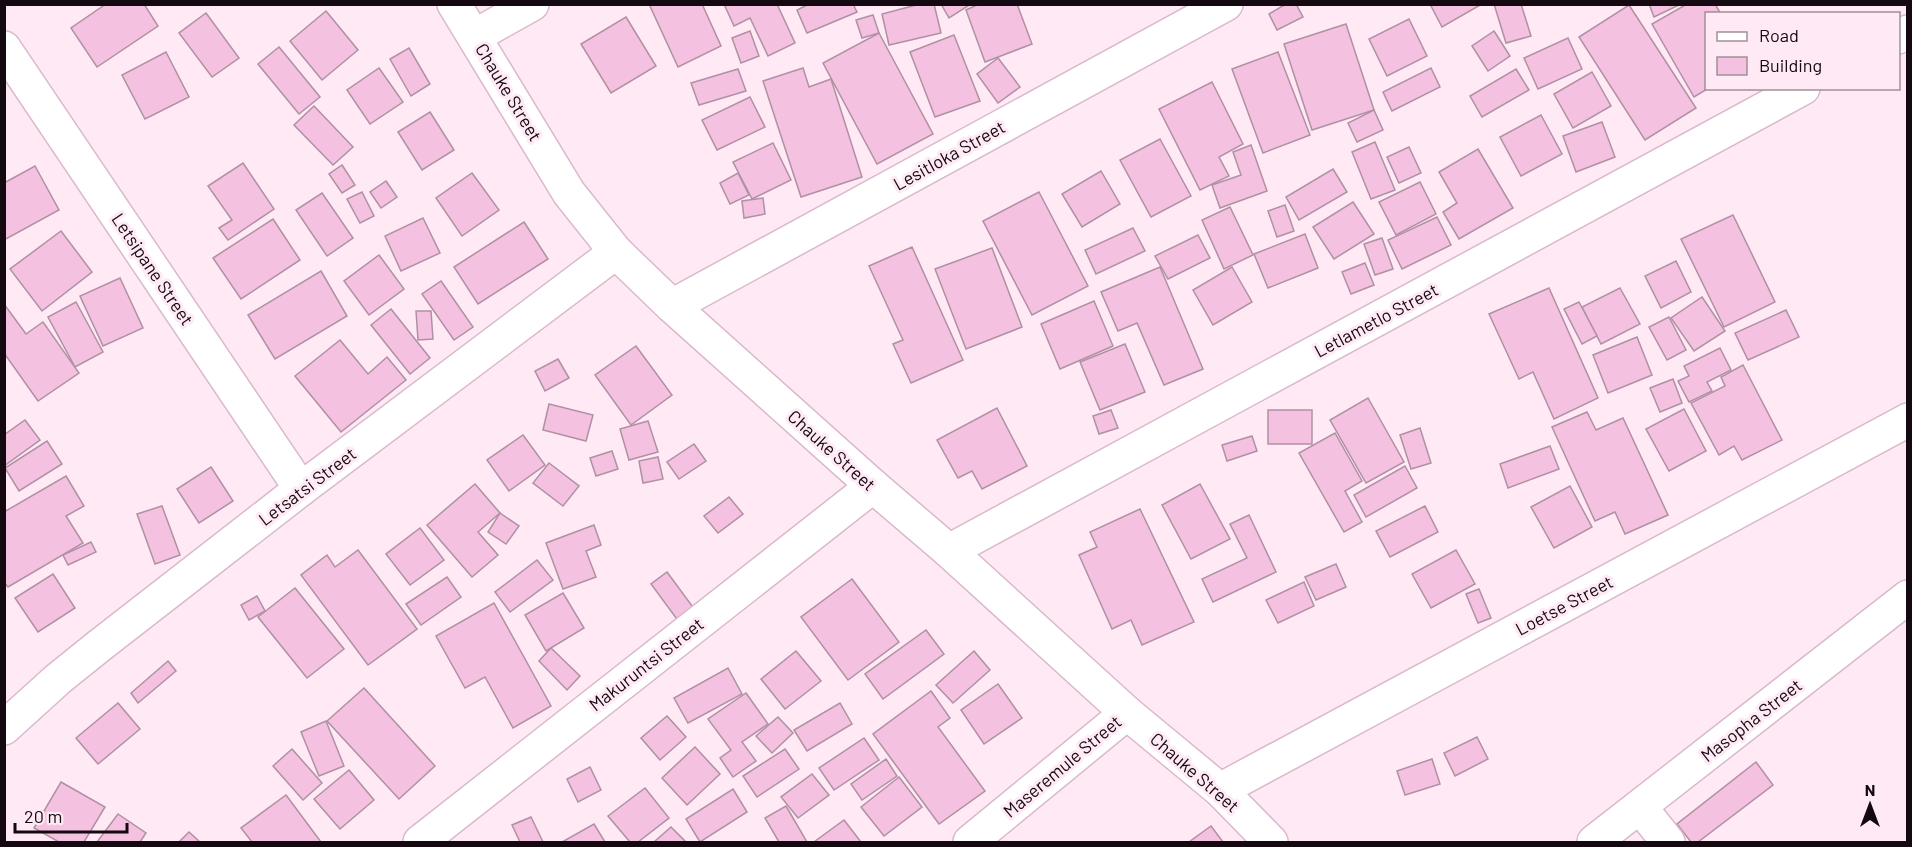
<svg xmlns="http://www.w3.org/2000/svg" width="1912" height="847" font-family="Barlow,sans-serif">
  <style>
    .building { fill: #f5c1e0; stroke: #b090a3; stroke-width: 1.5 }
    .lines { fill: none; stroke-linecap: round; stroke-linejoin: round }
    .street-casing { stroke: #dab9cc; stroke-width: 36 }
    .secondary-casing { stroke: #dab9cc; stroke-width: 36 }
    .street { stroke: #fff; stroke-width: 33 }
    .secondary { stroke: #fff; stroke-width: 33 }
    .labels { text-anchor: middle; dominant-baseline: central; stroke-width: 6; stroke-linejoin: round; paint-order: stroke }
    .street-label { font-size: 18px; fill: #140910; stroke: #fee9f5 }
  </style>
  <rect width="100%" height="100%" fill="#fee9f5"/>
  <g class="building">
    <path d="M106,4H144L158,26L97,67L71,28Z"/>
    <path d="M649,4H702L721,46L678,67Z"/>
    <path d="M724,4H777L795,43L768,56L750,18L734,26Z"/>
    <path d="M809,4H853L857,12L807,33L797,10Z"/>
    <path d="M920,4H934L941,33L889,45L882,14Z"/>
    <path d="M941,4H971L949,18Z"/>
    <path d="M979,4H1017L1032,44L985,62L966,10Z"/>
    <path d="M1286,4H1296L1303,17L1277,30L1269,14Z"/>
    <path d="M1430,4H1482L1442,27Z"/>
    <path d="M1494,4H1521L1531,36L1506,43Z"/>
    <path d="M1649,4H1681L1654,17Z"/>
    <path d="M1687,4H1715L1721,14H1706V88H1709L1694,97L1652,24Z"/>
    <path d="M1629,5L1696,108L1645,140L1579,37Z"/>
    <path d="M326,11L358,50L322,80L290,41Z"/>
    <path d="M206,13L239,58L212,77L179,33Z"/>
    <path d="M873,15L879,33L862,38L856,20Z"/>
    <path d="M626,17L656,66L611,93L581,44Z"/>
    <path d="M1409,19L1427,56L1387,76L1369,39Z"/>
    <path d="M1346,24L1374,110L1312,130L1284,44Z"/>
    <path d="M750,31L759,56L741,63L732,38Z"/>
    <path d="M1494,31L1510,56L1488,71L1472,46Z"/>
    <path d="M879,33L933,134L877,164L823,63Z"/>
    <path d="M954,35L980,101L935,117L910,52Z"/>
    <path d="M1568,38L1582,69L1538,89L1524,58Z"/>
    <path d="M279,47L320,97L299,114L258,64Z"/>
    <path d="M409,48L430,84L411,96L390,59Z"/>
    <path d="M166,52L189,97L145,119L122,75Z"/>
    <path d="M1278,52L1310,135L1263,153L1232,69Z"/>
    <path d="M998,58L1020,87L998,103L977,74Z"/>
    <path d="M379,68L403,102L370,124L347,90Z"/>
    <path d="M803,68L809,87L831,79L862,177L801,197L763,81Z"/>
    <path d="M1431,68L1440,87L1392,111L1383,92Z"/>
    <path d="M738,69L746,91L699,105L691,83Z"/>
    <path d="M1516,69L1529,90L1482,117L1470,96Z"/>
    <path d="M1592,72L1611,106L1573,128L1554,94Z"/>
    <path d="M1212,82L1243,144L1219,157L1229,176L1200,190L1159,109Z"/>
    <path d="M750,97L765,127L717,150L702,120Z"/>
    <path d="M314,106L353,147L333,165L294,125Z"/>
    <path d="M1374,110L1383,130L1357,142L1348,123Z"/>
    <path d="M430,112L454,150L422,170L398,132Z"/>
    <path d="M1541,115L1562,154L1521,176L1500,137Z"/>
    <path d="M1602,122L1615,157L1576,172L1563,136Z"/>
    <path d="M1160,139L1191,196L1151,217L1120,160Z"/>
    <path d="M1375,142L1395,190L1371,199L1352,152Z"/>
    <path d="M773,143L791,180L752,199L733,162Z"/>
    <path d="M1251,145L1267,191L1220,208L1212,185L1241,175L1233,152Z"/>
    <path d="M1409,147L1421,173L1399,183L1387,157Z"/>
    <path d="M1478,149L1513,208L1459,239L1443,212L1457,203L1439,172Z"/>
    <path d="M243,163L274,209L228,240L219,228L232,220L208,186Z"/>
    <path d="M342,165L355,185L342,193L329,174Z"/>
    <path d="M35,166L59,210L4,240V183Z"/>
    <path d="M1333,169L1347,192L1299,220L1286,197Z"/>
    <path d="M1101,171L1120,204L1082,227L1062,194Z"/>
    <path d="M472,173L499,210L462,236L436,198Z"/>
    <path d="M738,173L749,195L730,204L720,183Z"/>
    <path d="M386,181L397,197L381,208L370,192Z"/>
    <path d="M1420,182L1436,214L1396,235L1379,202Z"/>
    <path d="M362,192L374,216L360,223L347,199Z"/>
    <path d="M1039,192L1088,286L1032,315L983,221Z"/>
    <path d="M322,193L353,238L327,256L296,210Z"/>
    <path d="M763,198L765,214L744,218L742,201Z"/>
    <path d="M1353,202L1374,234L1334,259L1313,227Z"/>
    <path d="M1285,205L1294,231L1277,237L1268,211Z"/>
    <path d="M1230,207L1253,255L1224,269L1202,220Z"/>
    <path d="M1733,215L1775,302L1724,327L1681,239Z"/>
    <path d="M1437,217L1451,245L1402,269L1388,240Z"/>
    <path d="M423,218L440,253L401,271L385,236Z"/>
    <path d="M273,219L300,260L241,299L213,258Z"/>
    <path d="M524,222L548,259L478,304L454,267Z"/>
    <path d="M1133,228L1145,251L1096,274L1085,250Z"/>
    <path d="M61,231L92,272L42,311L10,269Z"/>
    <path d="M1305,234L1318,268L1268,288L1254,254Z"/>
    <path d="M1198,235L1210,258L1168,279L1155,256Z"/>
    <path d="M1382,238L1393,269L1375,275L1364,244Z"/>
    <path d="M912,247L963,360L911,383L893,344L903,340L869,266Z"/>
    <path d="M992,248L1022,327L966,349L935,269Z"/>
    <path d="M379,255L404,289L369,315L344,281Z"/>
    <path d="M1676,261L1691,292L1661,308L1645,276Z"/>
    <path d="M1365,263L1374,285L1351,294L1342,272Z"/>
    <path d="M1160,267L1203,369L1164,385L1137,323L1118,331L1101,292Z"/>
    <path d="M1232,267L1252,302L1213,325L1193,290Z"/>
    <path d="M321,271L347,316L275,359L248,315Z"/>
    <path d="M120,278L143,328L103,346L80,296Z"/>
    <path d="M441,281L473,327L454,340L422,294Z"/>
    <path d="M1549,288L1598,398L1554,419L1533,372L1519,379L1489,314Z"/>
    <path d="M1620,288L1640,324L1601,344L1582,307Z"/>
    <path d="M1702,297L1725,331L1694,351L1671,318Z"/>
    <path d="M1094,301L1113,346L1060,369L1041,324Z"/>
    <path d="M76,302L103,352L75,367L48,317Z"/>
    <path d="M1579,302L1597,336L1582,344L1564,309Z"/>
    <path d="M4,304L26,334L43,322L79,373L38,401L4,353Z"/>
    <path d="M391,309L430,358L410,374L371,325Z"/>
    <path d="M1786,310L1799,337L1748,360L1735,333Z"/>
    <path d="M416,311H431L433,339L418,340Z"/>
    <path d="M1669,317L1686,350L1667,360L1649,327Z"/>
    <path d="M1637,337L1652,375L1608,393L1593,355Z"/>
    <path d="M340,340L368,374L387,357L406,380L341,432L295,376Z"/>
    <path d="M1125,344L1145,392L1100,410L1080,362Z"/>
    <path d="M636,346L672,395L631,425L595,375Z"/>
    <path d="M1720,348L1731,370L1707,382L1712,391L1689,402L1678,381L1689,376L1684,366Z"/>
    <path d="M558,359L569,378L545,391L535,371Z"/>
    <path d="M1743,365L1782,440L1742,460L1734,446L1719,455L1691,403L1725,386L1721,377Z"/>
    <path d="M1673,379L1682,403L1660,412L1650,388Z"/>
    <path d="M1368,398L1404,462L1366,483L1330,420Z"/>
    <path d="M549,404L593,415L586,441L543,430Z"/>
    <path d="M997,408L1027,466L982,489L972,471L958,478L937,440Z"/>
    <path d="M1684,409L1706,451L1669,471L1646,429Z"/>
    <path d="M1111,410L1118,428L1099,434L1093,416Z"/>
    <rect x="1268" y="410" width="44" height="34"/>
    <path d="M1587,412L1596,430L1623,418L1668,515L1625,534L1615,512L1595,521L1552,427Z"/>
    <path d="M25,420L40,440L4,466V435Z"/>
    <path d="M648,421L658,452L629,460L620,429Z"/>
    <path d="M1420,428L1431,463L1411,469L1400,435Z"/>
    <path d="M1335,433L1362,481L1345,491L1362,522L1344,532L1299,453Z"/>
    <path d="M523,435L545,465L509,491L487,460Z"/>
    <path d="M1252,436L1257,451L1227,461L1222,445Z"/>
    <path d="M47,441L62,464L19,491L5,468Z"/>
    <path d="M694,444L706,461L679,479L667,462Z"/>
    <path d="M1550,446L1559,469L1508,488L1500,464Z"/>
    <path d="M612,451L618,469L596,476L590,458Z"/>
    <path d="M658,457L663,479L643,483L639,461Z"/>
    <path d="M549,463L579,486L563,506L533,483Z"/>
    <path d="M1405,466L1417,488L1366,517L1354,495Z"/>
    <path d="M211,467L233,501L199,523L177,489Z"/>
    <path d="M66,476L84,506L66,516L83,543L8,587L4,582V512Z"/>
    <path d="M475,484L500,513L478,532L498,555L472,577L427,525Z"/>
    <path d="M1200,484L1230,539L1191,559L1162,505Z"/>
    <path d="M1570,486L1592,527L1554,548L1531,507Z"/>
    <path d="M729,497L743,514L718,533L704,516Z"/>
    <path d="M162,506L180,555L155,564L137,514Z"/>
    <path d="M1425,506L1438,532L1390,557L1376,531Z"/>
    <path d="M1140,509L1194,622L1142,645L1131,620L1112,629L1079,555L1097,547L1090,532Z"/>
    <path d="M500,513L519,526L506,544L488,532Z"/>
    <path d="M1249,515L1276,572L1213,602L1202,579L1247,558L1230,524Z"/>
    <path d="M594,525L601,545L586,551L596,577L563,589L546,543Z"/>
    <path d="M420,528L444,560L410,585L386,554Z"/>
    <path d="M91,542L96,552L68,565L63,555Z"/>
    <path d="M358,550L417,629L368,665L301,575L327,555L335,567Z"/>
    <path d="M1456,550L1475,584L1431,608L1412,574Z"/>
    <path d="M537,560L553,580L510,612L495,592Z"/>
    <path d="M1336,564L1346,587L1316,600L1305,577Z"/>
    <path d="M667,572L698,614L682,626L651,584Z"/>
    <path d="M53,574L75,608L38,632L15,598Z"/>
    <path d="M447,577L461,597L421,625L406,604Z"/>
    <path d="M852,579L899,642L848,680L801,617Z"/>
    <path d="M1304,582L1314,606L1278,623L1266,600Z"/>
    <path d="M295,588L344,649L307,678L258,617Z"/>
    <path d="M1479,589L1491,618L1478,623L1466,594Z"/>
    <path d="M563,593L584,628L546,651L525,615Z"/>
    <path d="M257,596L265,611L249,620L241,605Z"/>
    <path d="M494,603L551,706L513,728L485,677L465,688L436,636Z"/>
    <path d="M926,630L944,654L883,699L865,674Z"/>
    <path d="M551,648L580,676L567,690L539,661Z"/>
    <path d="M796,651L821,681L785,709L761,679Z"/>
    <path d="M974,651L990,670L953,703L936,685Z"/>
    <path d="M168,661L176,671L138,703L131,693Z"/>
    <path d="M728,668L742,694L688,723L674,698Z"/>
    <path d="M998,684L1022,718L984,744L961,710Z"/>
    <path d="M364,688L435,766L399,799L327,721Z"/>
    <path d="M931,691L950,718L938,727L985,791L939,824L873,734Z"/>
    <path d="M746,693L768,724L742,742L756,761L733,777L720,758L731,750L708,719Z"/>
    <path d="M118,703L140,729L98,764L76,738Z"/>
    <path d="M840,703L852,724L807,751L794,730Z"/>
    <path d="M667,716L686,737L660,760L641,738Z"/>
    <path d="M778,717L793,733L772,753L756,736Z"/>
    <path d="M326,721L344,766L319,776L301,732Z"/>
    <path d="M1477,737L1488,759L1455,776L1444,753Z"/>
    <path d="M864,738L879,760L834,790L819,768Z"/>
    <path d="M695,747L720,774L687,805L662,778Z"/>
    <path d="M292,749L322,783L303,800L273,766Z"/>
    <path d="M785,749L799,769L757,797L743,776Z"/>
    <path d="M886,759L897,776L862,800L851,784Z"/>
    <path d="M1432,759L1440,784L1405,795L1397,771Z"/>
    <path d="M1756,762L1773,785L1698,842H1691L1677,824Z"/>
    <path d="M590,767L601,790L578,802L567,779Z"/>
    <path d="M349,770L374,800L340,829L314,799Z"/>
    <path d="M812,774L829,795L798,818L781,797Z"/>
    <path d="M899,777L922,807L884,836L861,807Z"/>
    <path d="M61,782L105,807L84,842H59L34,828Z"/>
    <path d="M645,788L669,818L638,842H630L608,816Z"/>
    <path d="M733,789L747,812L700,842L686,819Z"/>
    <path d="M286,795L321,842H252L241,828Z"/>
    <path d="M786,806L807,842H779L765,818Z"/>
    <path d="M118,814L146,833L140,842H97Z"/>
    <path d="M531,817L543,842H520L512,825Z"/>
    <path d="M844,820L861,842H814Z"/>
    <path d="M594,824L605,842H562Z"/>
    <path d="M1211,826L1223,842H1189Z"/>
    <path d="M671,827L686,842H654Z"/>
    <path d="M189,832L200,842H179Z"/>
  </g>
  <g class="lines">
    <g class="street-casing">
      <g id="street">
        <path d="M475,36L532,4"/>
        <path d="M1898,37L1908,32"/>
        <path d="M4,48L301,489"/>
        <path d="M672,306L1226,4"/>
        <path d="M949,551L1803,88"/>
        <path d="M4,728L58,679L99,646L301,489L616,252"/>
        <path d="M1220,790L1908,420"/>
        <path d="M1640,807L1668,842"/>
        <path d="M420,842L873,486"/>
        <path d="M970,842L1127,713"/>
      </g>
    </g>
    <g class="secondary-casing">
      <g id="secondary">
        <path d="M454,4L569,193L616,252L672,306L873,486L949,551L1127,713L1220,790L1271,842"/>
        <path d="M1594,842L1908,597"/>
      </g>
    </g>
    <use href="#street" class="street"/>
    <use href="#secondary" class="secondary"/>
  </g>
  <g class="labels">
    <g class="street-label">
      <text transform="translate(509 92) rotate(59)">Chauke Street</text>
      <text transform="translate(949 155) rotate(-29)">Lesitloka Street</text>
      <text transform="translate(153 269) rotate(56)">Letsipane Street</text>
      <text transform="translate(1376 320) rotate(-28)">Letlametlo Street</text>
      <text transform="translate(832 450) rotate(42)">Chauke Street</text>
      <text transform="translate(307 486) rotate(-37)">Letsatsi Street</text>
      <text transform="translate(1564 605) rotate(-28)">Loetse Street</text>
      <text transform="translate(646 664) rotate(-38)">Makuruntsi Street</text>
      <text transform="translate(1751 720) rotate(-38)">Masopha Street</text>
      <text transform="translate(1062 766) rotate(-40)">Maseremule Street</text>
      <text transform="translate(1195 772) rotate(41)">Chauke Street</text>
    </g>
  </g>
  <rect width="1912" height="847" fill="none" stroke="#140910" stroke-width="12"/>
  <rect x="1705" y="12" width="195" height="78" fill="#fee9f5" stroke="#a08f99" stroke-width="1.5"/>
  <rect x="1717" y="32" width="30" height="9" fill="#ffffff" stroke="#a08f99" stroke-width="1.5"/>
  <text x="1759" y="42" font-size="18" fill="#140910">Road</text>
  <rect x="1717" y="57" width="30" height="18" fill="#f5c1e0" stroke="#a08f99" stroke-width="1.5"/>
  <text x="1759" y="72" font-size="18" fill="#140910">Building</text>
  <g transform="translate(1870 805)" stroke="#fee9f5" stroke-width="4.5" paint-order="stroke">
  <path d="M0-4.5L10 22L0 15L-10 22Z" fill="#140910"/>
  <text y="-9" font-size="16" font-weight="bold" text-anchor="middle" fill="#140910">N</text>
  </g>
  <path d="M15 823v9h112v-9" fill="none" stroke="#140910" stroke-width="3"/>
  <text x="24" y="823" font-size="18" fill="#140910" stroke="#fee9f5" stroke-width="4.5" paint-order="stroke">20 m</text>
</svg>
